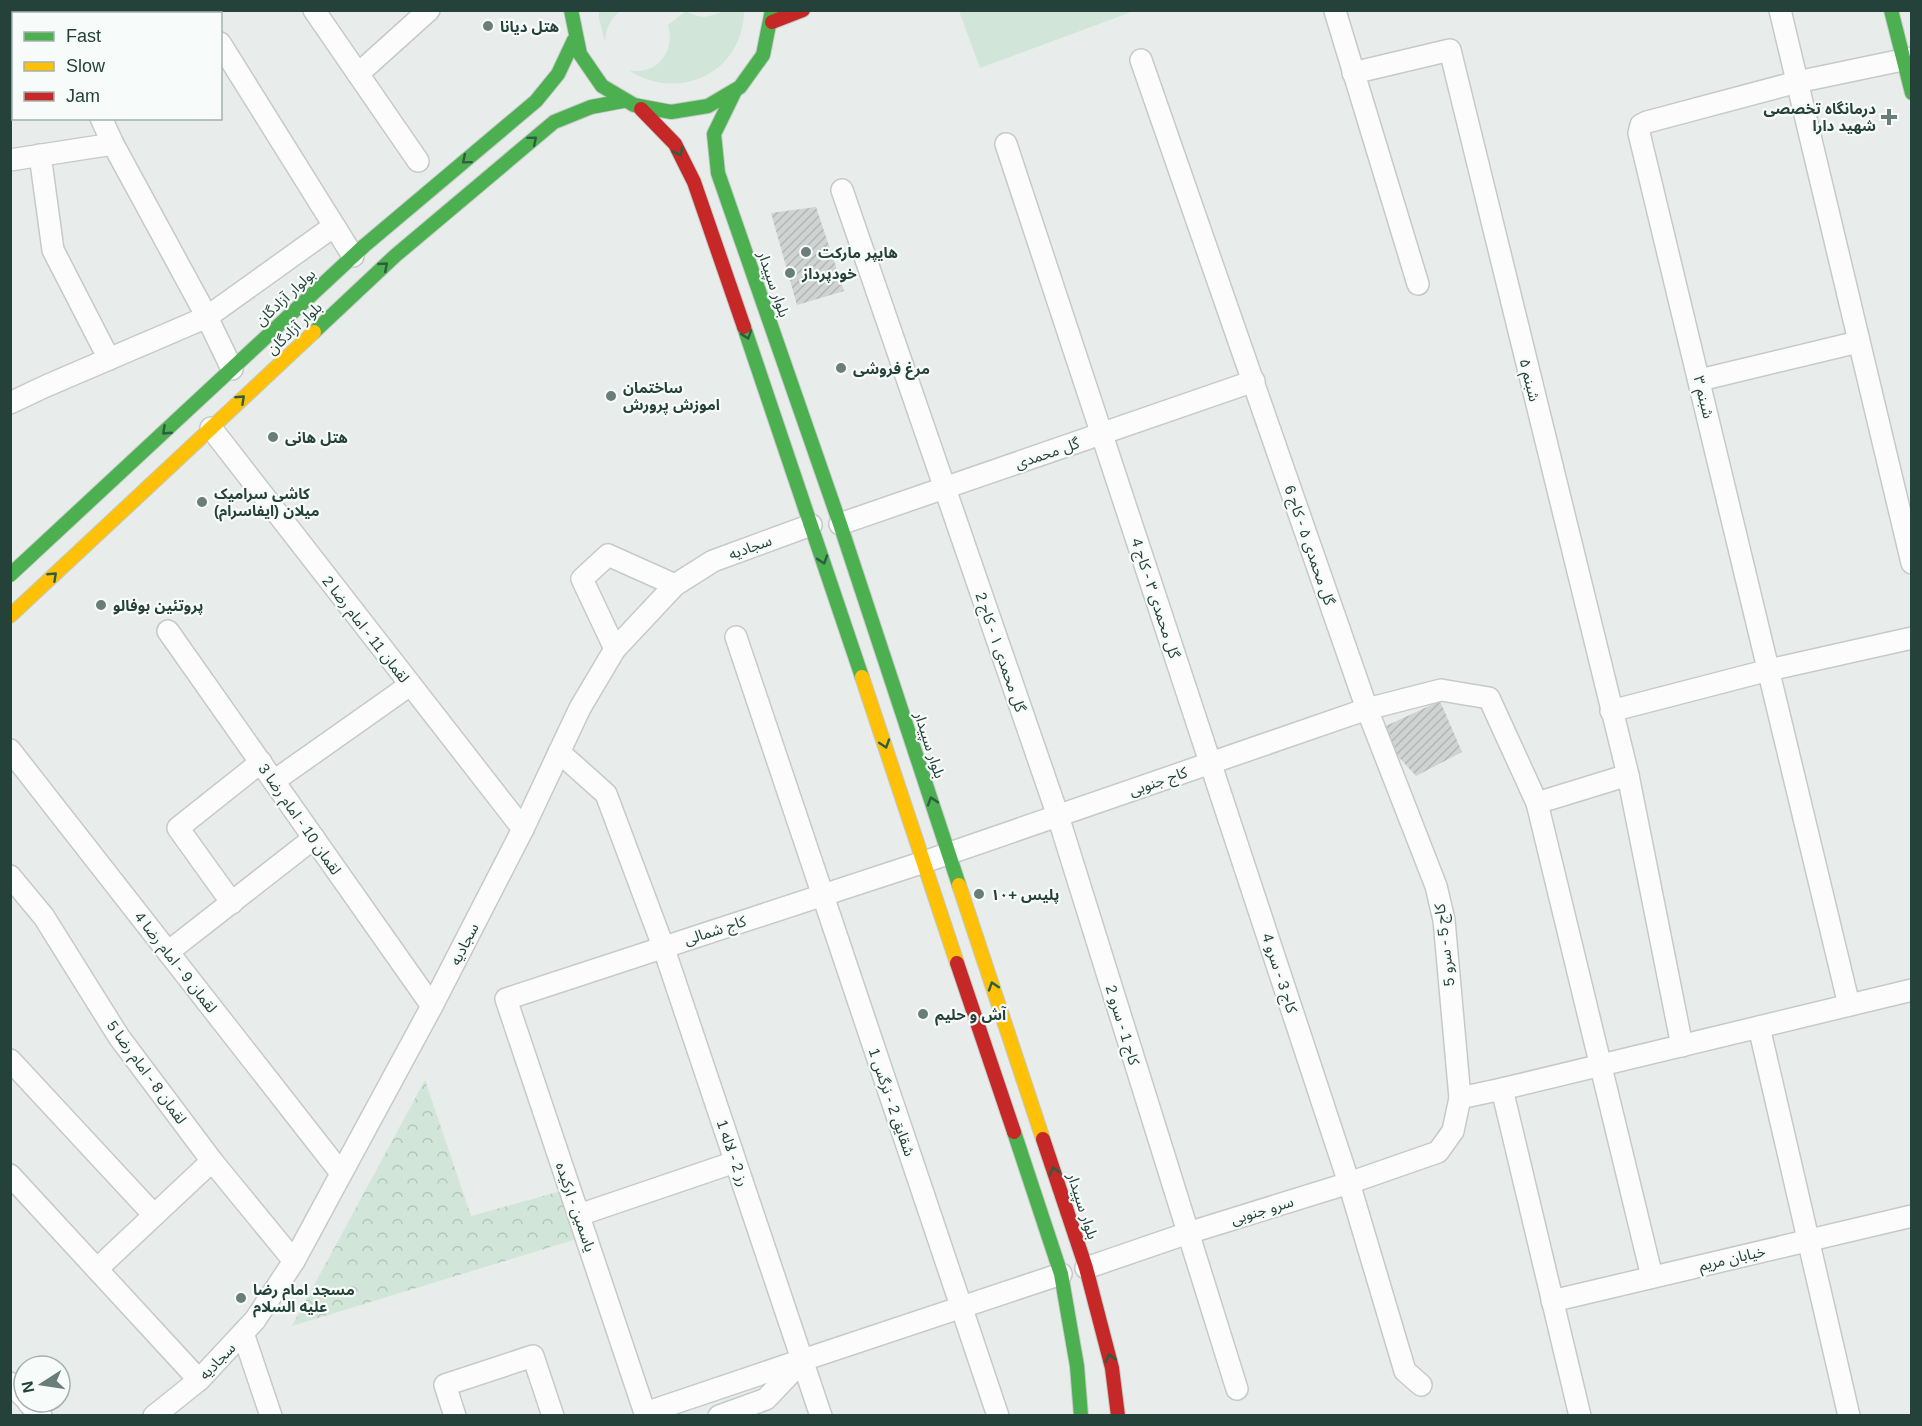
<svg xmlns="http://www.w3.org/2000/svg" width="1922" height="1426" font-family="Arial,'Noto Sans Arabic',sans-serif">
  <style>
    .green { fill: #d1e6d8 }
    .park { fill: url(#park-crowns) }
    .building { fill: url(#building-hatch) }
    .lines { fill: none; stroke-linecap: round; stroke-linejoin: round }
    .street-casing { stroke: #c5cac8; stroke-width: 24 }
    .fast-casing { stroke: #c3cbc8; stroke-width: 16 }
    .slow-casing { stroke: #c3cbc8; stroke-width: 16 }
    .jam-casing { stroke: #c3cbc8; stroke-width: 16 }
    .street { stroke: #fcfcfc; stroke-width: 21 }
    .fast { stroke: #4caf50; stroke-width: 14 }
    .slow { stroke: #ffc107; stroke-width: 14 }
    .jam { stroke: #c62828; stroke-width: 14 }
    .oneway { stroke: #2e5d40 }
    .poi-dot { fill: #697e78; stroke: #f7fbf9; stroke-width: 2 }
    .labels { text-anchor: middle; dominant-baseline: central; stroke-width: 4.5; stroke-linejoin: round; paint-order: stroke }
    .poi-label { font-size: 15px; font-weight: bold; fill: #24423a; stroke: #f7fbf9; text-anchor: start }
    .street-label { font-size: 15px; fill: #24423a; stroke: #f7fbf9 }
  </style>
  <defs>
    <pattern id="park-crowns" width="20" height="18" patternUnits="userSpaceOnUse" patternTransform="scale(1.5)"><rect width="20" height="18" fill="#d1e6d8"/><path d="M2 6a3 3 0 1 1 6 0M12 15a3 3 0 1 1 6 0" fill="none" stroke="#b3c6ba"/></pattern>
    <pattern id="building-hatch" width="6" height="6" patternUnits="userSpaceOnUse" patternTransform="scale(1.5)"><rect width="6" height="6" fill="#cfd4d2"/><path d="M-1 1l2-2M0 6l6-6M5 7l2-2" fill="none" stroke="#b2b7b5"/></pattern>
  </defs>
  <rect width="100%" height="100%" fill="#e8edeb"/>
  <g class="green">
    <path d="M599,11H621C610,18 606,28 605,42L599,18Z"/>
    <path d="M686,11C702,20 707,17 724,11C729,9 737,10 744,11C743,73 679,103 628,70C656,76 676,52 668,25Z"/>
    <path d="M959,11V10L1134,11L980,68Z"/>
  </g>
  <path class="park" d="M425,1080L471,1216L561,1191L577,1239L292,1326Z"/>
  <g class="building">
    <path d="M816,207L844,291L797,305L771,213Z"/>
    <path d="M1440,701L1462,752L1416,776L1375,731Z"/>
  </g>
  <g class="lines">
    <g class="street-casing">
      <g id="street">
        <path d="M63,10L64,14"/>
        <path d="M200,10L202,14"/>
        <path d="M314,10L418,161"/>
        <path d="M1780,10L1912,563"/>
        <path d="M1335,11L1418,284"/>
        <path d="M220,43L353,256"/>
        <path d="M1353,73L1450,50L1628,775L1682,1046"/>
        <path d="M358,74L429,10"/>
        <path d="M101,118L113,144L207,317L232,369"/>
        <path d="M1006,144L1349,1183L1405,1371L1421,1385"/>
        <path d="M40,155L53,250L109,359"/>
        <path d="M10,160L113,144"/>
        <path d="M842,190L1058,816L1237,1389"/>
        <path d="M1700,380L1858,342"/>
        <path d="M10,403L46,386L207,317L334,226"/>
        <path d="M211,428L523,829"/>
        <path d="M840,524L1254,381"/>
        <path d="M168,631L432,1006"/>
        <path d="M736,637L998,1416"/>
        <path d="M615,649L582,579L608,555L675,585"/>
        <path d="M1611,711L1769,670L1912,638"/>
        <path d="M10,750L341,1173"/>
        <path d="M559,752L606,794L663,946L821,1416"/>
        <path d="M274,781L410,685"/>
        <path d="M1537,803L1628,775"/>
        <path d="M10,876L44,917L119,1037L212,1161L294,1261"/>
        <path d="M232,903L178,828L261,762"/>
        <path d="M168,952L314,838"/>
        <path d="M1849,1005L1639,133L1641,125L1647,122L1797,82L1912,58"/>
        <path d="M1759,1027L1849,1416"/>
        <path d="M10,1060L154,1215"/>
        <path d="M1502,1089L1580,1416"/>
        <path d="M1460,1098L1502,1089L1912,990"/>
        <path d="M10,1175L199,1380"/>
        <path d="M579,1215L735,1162"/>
        <path d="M1086,1268L1188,1233L1349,1183L1438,1152L1453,1131L1460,1098L1444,920L1436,886L1367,709L1141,60"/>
        <path d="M97,1269L212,1161"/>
        <path d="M1552,1301L1912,1216"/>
        <path d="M243,1333L271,1416"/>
        <path d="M10,1383L24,1397"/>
        <path d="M28,1402L41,1416"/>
        <path d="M645,1413L799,1361"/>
        <path d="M154,1416L199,1380L255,1320L294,1261L432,1006L523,829L580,708L615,649L675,585L713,561L811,525"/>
        <path d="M455,1416L445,1385L533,1356L553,1416"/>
        <path d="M646,1416L506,999L924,862L1367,709L1441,690L1489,698L1537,803L1652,1277"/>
        <path d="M719,1416L766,1399L803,1360L1061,1274"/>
      </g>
    </g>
    <g class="fast-casing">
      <g id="fast">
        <path d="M571,10L580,54L602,86L634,105L671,112L708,106L740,87L763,55L772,10"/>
        <path d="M1891,10L1912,93"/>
        <path d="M735,91L714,134L718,173L840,524L959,885"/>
        <path d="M744,327L862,677"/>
        <path d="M314,332L396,255L554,122L591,107L623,101"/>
        <path d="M10,575L364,246L536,101L558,74L574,40"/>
        <path d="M1014,1132L1061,1274L1077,1366L1081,1416"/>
      </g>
    </g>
    <g class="slow-casing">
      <g id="slow">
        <path d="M10,616L314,332"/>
        <path d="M862,677L957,963"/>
        <path d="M959,885L1043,1139"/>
      </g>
    </g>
    <g class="jam-casing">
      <g id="jam">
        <path d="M772,22L803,10"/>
        <path d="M641,109L675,144L694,182L744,327"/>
        <path d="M957,963L1014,1132"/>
        <path d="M1043,1139L1086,1268L1112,1368L1118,1416"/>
      </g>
    </g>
    <use href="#street" class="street"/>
    <use href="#fast" class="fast"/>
    <use href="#slow" class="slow"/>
    <use href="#jam" class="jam"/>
  </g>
  <defs><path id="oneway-chevron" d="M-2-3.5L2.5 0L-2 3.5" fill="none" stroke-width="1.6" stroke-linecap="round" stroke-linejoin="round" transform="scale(1.5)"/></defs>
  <g class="oneway">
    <use href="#oneway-chevron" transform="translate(533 140) rotate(-40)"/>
    <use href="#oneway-chevron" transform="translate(679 152) rotate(63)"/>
    <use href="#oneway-chevron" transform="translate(466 160) rotate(140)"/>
    <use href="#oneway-chevron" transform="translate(384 266) rotate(-41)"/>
    <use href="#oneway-chevron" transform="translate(747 335) rotate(71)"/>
    <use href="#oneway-chevron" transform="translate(241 399) rotate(-43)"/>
    <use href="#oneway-chevron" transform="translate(166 431) rotate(137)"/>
    <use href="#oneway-chevron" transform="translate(823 560) rotate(72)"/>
    <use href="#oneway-chevron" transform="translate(53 576) rotate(-43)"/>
    <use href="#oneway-chevron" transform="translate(885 744) rotate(72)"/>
    <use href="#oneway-chevron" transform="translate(932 801) rotate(-108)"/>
    <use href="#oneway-chevron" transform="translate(993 986) rotate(-108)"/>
    <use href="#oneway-chevron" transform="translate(1054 1171) rotate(-108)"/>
    <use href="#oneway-chevron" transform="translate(1110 1358) rotate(-105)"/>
  </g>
  <g class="poi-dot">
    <circle cx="488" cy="26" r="6"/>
    <path d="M1886 108h6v6h6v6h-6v6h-6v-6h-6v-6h6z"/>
    <circle cx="806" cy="252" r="6"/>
    <circle cx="790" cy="273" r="6"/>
    <circle cx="841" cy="368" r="6"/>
    <circle cx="611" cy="396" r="6"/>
    <circle cx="273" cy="437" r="6"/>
    <circle cx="202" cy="502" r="6"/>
    <circle cx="101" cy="605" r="6"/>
    <circle cx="979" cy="894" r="6"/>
    <circle cx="923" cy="1014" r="6"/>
    <circle cx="241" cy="1298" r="6"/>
  </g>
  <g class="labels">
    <g class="poi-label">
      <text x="500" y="26">هتل دیانا</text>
      <text x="1876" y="108" text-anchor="end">درمانگاه تخصصى<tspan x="1876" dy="17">شهید دارا</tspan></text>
      <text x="818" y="252">هایپر مارکت</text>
      <text x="802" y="273">خودپرداز</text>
      <text x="853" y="368">مرغ فروشی</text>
      <text x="623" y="387">ساختمان<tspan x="623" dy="17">اموزش پرورش</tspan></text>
      <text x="285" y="437">هتل هانی</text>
      <text x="214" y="493">کاشی سرامیک<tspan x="214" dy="17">میلان (ایفاسرام)</tspan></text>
      <text x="113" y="605">پروتئین بوفالو</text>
      <text x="991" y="894">پلیس +۱۰</text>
      <text x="935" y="1014">آش و حلیم</text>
      <text x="253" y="1289">مسجد امام رضا<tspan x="253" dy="17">علیه السلام</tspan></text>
    </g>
    <g class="street-label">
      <text transform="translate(774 284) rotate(71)">بلوار سپیدار</text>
      <text transform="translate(285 297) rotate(-43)">بولوار آزادگان</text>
      <text transform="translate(294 328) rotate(-43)">بلوار آزادگان</text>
      <text transform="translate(1530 380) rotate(76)">شبنم ۵</text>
      <text transform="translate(1704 397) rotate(76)">شبنم ۳</text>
      <text transform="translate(1047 453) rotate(-19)">گل محمدی</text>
      <text transform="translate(1310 545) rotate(71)">گل محمدی ۵ - کاج 6</text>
      <text transform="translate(750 547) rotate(-20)">سجادیه</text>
      <text transform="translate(1156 598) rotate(72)">گل محمدی ۳ - کاج 4</text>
      <text transform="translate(366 629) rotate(52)">لقمان 11 - امام رضا 2</text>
      <text transform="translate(1001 652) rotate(71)">گل محمدی ۱ - کاج 2</text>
      <text transform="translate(930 745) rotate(72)">بلوار سپیدار</text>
      <text transform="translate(1158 781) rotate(-19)">کاج جنوبی</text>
      <text transform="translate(300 819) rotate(55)">لقمان 10 - امام رضا 3</text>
      <text transform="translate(715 930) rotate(-18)">کاج شمالی</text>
      <text transform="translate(464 944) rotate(-63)">سجادیه</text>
      <text transform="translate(1444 945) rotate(-97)">کاج 5 - سرو 5</text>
      <text transform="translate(176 962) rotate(52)">لقمان 9 - امام رضا 4</text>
      <text transform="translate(1280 973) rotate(72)">کاج 3 - سرو 4</text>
      <text transform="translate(1123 1025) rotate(73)">کاج 1 - سرو 2</text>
      <text transform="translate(147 1072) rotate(54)">لقمان 8 - امام رضا 5</text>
      <text transform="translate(892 1102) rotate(71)">شقایق 2 - نرگس 1</text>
      <text transform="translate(733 1153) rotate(71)">رز 2 - لاله 1</text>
      <text transform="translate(1083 1206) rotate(72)">بلوار سپیدار</text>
      <text transform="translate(576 1207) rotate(71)">یاسمین - ارکیده</text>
      <text transform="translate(1262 1210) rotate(-17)">سرو جنوبی</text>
      <text transform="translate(1732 1258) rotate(-13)">خیابان مریم</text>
      <text transform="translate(217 1361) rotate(-46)">سجادیه</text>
    </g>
  </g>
  <rect width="1922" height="1426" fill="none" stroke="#24423a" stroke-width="24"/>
  <rect x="12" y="12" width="210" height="108" fill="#f7fbf9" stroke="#a3b1ad" stroke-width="1.5"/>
  <rect x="24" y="32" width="30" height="9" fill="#4caf50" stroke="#a3b1ad" stroke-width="1.5"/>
  <text x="66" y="42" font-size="18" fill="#24423a">Fast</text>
  <rect x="24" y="62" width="30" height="9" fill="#ffc107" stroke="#a3b1ad" stroke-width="1.5"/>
  <text x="66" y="72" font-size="18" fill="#24423a">Slow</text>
  <rect x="24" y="92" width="30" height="9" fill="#c62828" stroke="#a3b1ad" stroke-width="1.5"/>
  <text x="66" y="102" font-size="18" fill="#24423a">Jam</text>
  <g transform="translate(42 1384) rotate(258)"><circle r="28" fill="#f7fbf9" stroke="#a3b1ad" stroke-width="1.5"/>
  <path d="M0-4.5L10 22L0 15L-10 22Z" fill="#697e78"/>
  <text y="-9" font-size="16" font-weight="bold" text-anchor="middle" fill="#24423a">N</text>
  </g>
</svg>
